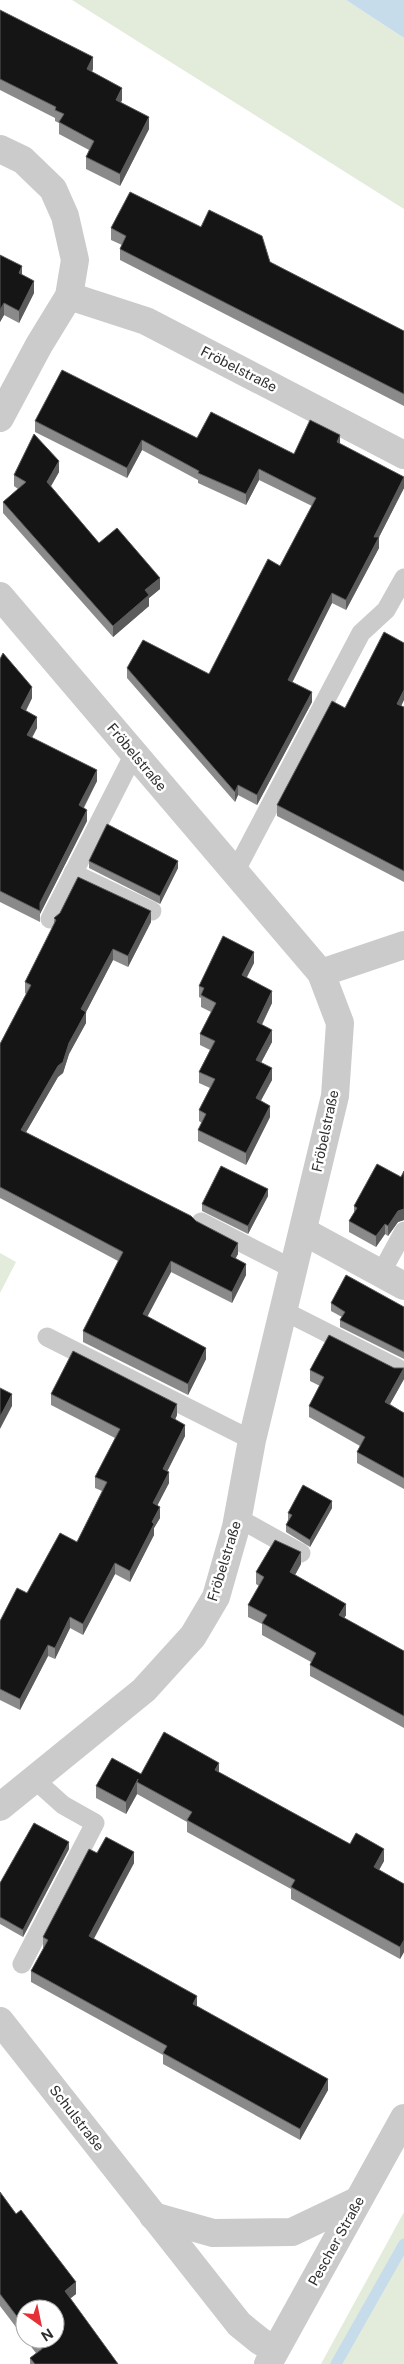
<svg xmlns="http://www.w3.org/2000/svg" width="404" height="2364" font-family="'Public Sans',sans-serif">
  <style>
    .green { fill: #e3ebdb }
    .water { fill: #c7dceb }
    .lines { fill: none; stroke-linecap: round; stroke-linejoin: round }
    .stream { stroke: #c7dceb; stroke-width: 11 }
    .service { stroke: #cbcbcb; stroke-width: 19 }
    .minor { stroke: #cbcbcb; stroke-width: 28 }
    .tertiary { stroke: #cbcbcb; stroke-width: 28 }
    .wall { fill: #8a8a8a }
    .shaded-wall { fill: #5b5b5b }
    .building { fill: #151515; stroke: #5b5b5b }
    .labels { text-anchor: middle; dominant-baseline: central; stroke-width: 5; stroke-linejoin: round; paint-order: stroke }
    .street-label { font-size: 14px; fill: #2e2e2e; stroke: #fff }
  </style>
  <rect width="100%" height="100%" fill="#fff"/>
  <g class="green">
    <path d="M72,0H346L404,38V209Z"/>
    <path d="M0,1253L16,1262L0,1293Z"/>
    <path d="M404,2212V2364H321Z"/>
  </g>
  <path class="water" d="M346,0H404V38Z"/>
  <g class="lines">
    <path class="stream" d="M336,2364L404,2244"/>
    <g class="service">
      <path d="M235,872L361,633L386,610L404,578"/>
      <path d="M73,873L152,911"/>
      <path d="M50,919L134,754"/>
      <path d="M201,1222L293,1269"/>
      <path d="M381,1273L404,1231"/>
      <path d="M284,1311L399,1369"/>
      <path d="M47,1337L252,1440"/>
      <path d="M238,1518L301,1553"/>
      <path d="M22,1964L95,1823L63,1805L34,1779"/>
    </g>
    <g class="minor">
      <path d="M0,149L23,160L53,189L65,216L75,260L69,296L39,345L0,418"/>
      <path d="M69,296L146,321L404,455"/>
      <path d="M0,596L321,973L340,1023L335,1096L252,1440L236,1527L216,1597L193,1636L144,1690L0,1807"/>
      <path d="M321,973L404,945"/>
      <path d="M303,1231L404,1286"/>
      <path d="M0,2021L239,2324L260,2341L275,2350"/>
      <path d="M153,2216L213,2233L292,2232L357,2201"/>
    </g>
    <path class="tertiary" d="M268,2364L404,2118"/>
  </g>
  <g class="wall">
    <path d="M0,10L93,69L92,72L122,100L121,102L149,129L120,186L86,169V157L89,150L59,134V123L55,121V118L0,90Z"/>
    <path d="M111,228L270,262L404,331V406L120,260V249L122,245L111,240Z"/>
    <path d="M0,255L22,275L34,293L19,323L4,315L0,322Z"/>
    <path d="M35,421L197,438L294,454L340,444L404,477V488L379,537V548L346,610L332,603L292,682L312,702L257,805L238,795L235,802L127,678V668L209,674L280,566L312,506L259,480L246,505L198,483V480L142,450L127,478L35,432Z"/>
    <path d="M59,472L51,486L99,543L160,589L149,598V606L113,637L3,513V502L18,489L14,486V475Z"/>
    <path d="M0,659L32,698L26,711L37,728L32,738L97,781L84,808L87,821L40,914V922L0,902Z"/>
    <path d="M401,706L404,707V882L277,816V805L345,708Z"/>
    <path d="M89,861L178,868L160,904L89,868Z"/>
    <path d="M54,918L151,922L128,967L113,960L86,1012V1023L69,1054L63,1073L58,1077L26,1132L196,1221L238,1254L235,1258L246,1275L232,1303L171,1272L147,1316L206,1359L188,1395L83,1342V1331L118,1261L0,1198V1044L26,994L25,993V982L54,926Z"/>
    <path d="M254,963L246,978L272,1003L262,1025L272,1042L261,1063L272,1080L260,1101L270,1117L246,1165L198,1141V1130L202,1123L199,1121V1110L210,1088L199,1083V1072L210,1050L200,1045V1034L211,1012L201,1007V998L199,997V986Z"/>
    <path d="M404,1171V1220L398,1222L388,1236L385,1234L376,1247L349,1232V1221L354,1213V1206L401,1177Z"/>
    <path d="M268,1196L248,1234L202,1211V1204Z"/>
    <path d="M331,1303L404,1307V1359L340,1327V1320L342,1317L331,1311Z"/>
    <path d="M310,1370L404,1379L390,1404L404,1413V1489L357,1463V1452L360,1446L309,1417V1406L320,1386L310,1381Z"/>
    <path d="M51,1394L177,1415L175,1420L185,1436L167,1471L169,1483L157,1505L160,1518L154,1528V1535L130,1582L115,1574L83,1635L70,1628L55,1659L48,1656L20,1710L0,1700V1621L77,1542L102,1491L95,1488V1477L115,1438L51,1405Z"/>
    <path d="M332,1508L310,1547L286,1532V1525L288,1520V1513Z"/>
    <path d="M301,1564L295,1575L346,1615L344,1618L404,1651V1728L310,1676V1665L311,1662L262,1635V1624L248,1617V1605L259,1586L256,1584V1572Z"/>
    <path d="M219,1772L350,1844L384,1861L379,1870L404,1884V1952L400,1959L291,1899V1889L187,1832V1822L137,1794L126,1814L96,1798V1786L141,1774Z"/>
    <path d="M69,1849L23,1937L0,1924V1883Z"/>
    <path d="M97,1853L134,1863L93,1939L328,2090L300,2140L163,2064V2055L31,1982V1971L44,1949L43,1948V1937Z"/>
    <path d="M0,2192L76,2294L70,2298L118,2364H30V2358L36,2353L25,2339H55L25,2309V2339L0,2306Z"/>
  </g>
  <g class="shaded-wall">
    <path d="M93,57V69L87,81V69Z"/>
    <path d="M122,88V100L116,112V100Z"/>
    <path d="M149,117V129L120,186V174Z"/>
    <path d="M22,266V278L19,273Z"/>
    <path d="M34,281V293L19,323V311Z"/>
    <path d="M4,303V315L0,322V310Z"/>
    <path d="M340,435V445L337,442Z"/>
    <path d="M142,440V450L127,478V468Z"/>
    <path d="M59,461V472L47,493V482Z"/>
    <path d="M259,469V480L246,505V494Z"/>
    <path d="M404,477V488L374,547V537Z"/>
    <path d="M379,537V548L346,610V600Z"/>
    <path d="M160,578V589L149,598V606L113,637V626L145,590Z"/>
    <path d="M332,593V603L288,691V680Z"/>
    <path d="M32,687V698L21,720V708Z"/>
    <path d="M404,690V700L397,715V704Z"/>
    <path d="M312,692V702L257,805V795Z"/>
    <path d="M37,717V728L27,746V735Z"/>
    <path d="M97,770V781L79,816V805Z"/>
    <path d="M238,785V795L235,802V792Z"/>
    <path d="M87,810V821L40,914V922V903Z"/>
    <path d="M178,861V868L160,904V896Z"/>
    <path d="M151,911V922L128,967V956Z"/>
    <path d="M113,949V960L86,1012V1023L69,1054L63,1073L58,1077L21,1141V1130L81,1009Z"/>
    <path d="M254,952V963L242,987V975Z"/>
    <path d="M272,991V1003L257,1034V1022Z"/>
    <path d="M272,1030V1042L256,1072V1060Z"/>
    <path d="M272,1068V1080L256,1110V1098Z"/>
    <path d="M270,1106V1117L246,1165V1153Z"/>
    <path d="M268,1189V1196L248,1234V1226Z"/>
    <path d="M404,1209V1220L398,1222L388,1236V1226L398,1211Z"/>
    <path d="M385,1224V1234L376,1247V1236Z"/>
    <path d="M238,1243V1254L231,1267V1256Z"/>
    <path d="M171,1261V1272L143,1325V1314Z"/>
    <path d="M246,1264V1275L232,1303V1292Z"/>
    <path d="M206,1348V1359L188,1395V1384Z"/>
    <path d="M404,1368V1379L385,1413V1402Z"/>
    <path d="M12,1394V1406L0,1429V1417Z"/>
    <path d="M177,1404V1415L171,1428V1417Z"/>
    <path d="M185,1425V1436L163,1480V1469Z"/>
    <path d="M169,1472V1483L153,1514V1503Z"/>
    <path d="M332,1501V1508L310,1547V1540Z"/>
    <path d="M160,1507V1518L154,1528V1535L130,1582V1571L152,1522Z"/>
    <path d="M301,1552V1564L290,1584V1572Z"/>
    <path d="M115,1563V1574L83,1635V1624Z"/>
    <path d="M346,1604V1615L339,1627V1615Z"/>
    <path d="M70,1617V1628L55,1659V1648Z"/>
    <path d="M48,1645V1656L20,1710V1699Z"/>
    <path d="M219,1763V1775L215,1770Z"/>
    <path d="M137,1782V1794L126,1814V1802Z"/>
    <path d="M69,1842V1849L23,1937V1930Z"/>
    <path d="M384,1849V1861L374,1879V1867Z"/>
    <path d="M134,1852V1863L89,1948V1936Z"/>
    <path d="M404,1940V1952L400,1959V1947Z"/>
    <path d="M197,1996V2007L193,2004Z"/>
    <path d="M328,2079V2090L300,2140V2129Z"/>
    <path d="M76,2282V2294L65,2303V2291Z"/>
  </g>
  <g class="building">
    <path d="M0,10L93,57L87,69L122,88L116,100L149,117L120,174L86,157L94,141L59,122L64,114L55,110L56,107L0,79Z"/>
    <path d="M130,192L201,227L209,210L262,236L270,262L404,331V394L120,249L126,236L111,228Z"/>
    <path d="M0,255L22,266L19,273L34,281L19,311L4,303L0,310Z"/>
    <path d="M62,370L197,438L211,412L294,454L310,420L340,435L337,442L404,477L374,537H379L346,600L332,593L288,680L312,692L257,795L238,785L235,792L127,668L143,640L209,674L268,559L280,566L316,498L259,469L246,494L198,473L199,471L142,440L127,468L35,421Z"/>
    <path d="M34,434L59,461L47,482L99,543L117,528L160,578L145,590L149,595L113,626L3,502L26,482L14,475Z"/>
    <path d="M384,632L404,643V690L397,704L404,707V871L277,805L332,701L345,708Z"/>
    <path d="M3,653L32,687L21,708L37,717L27,735L97,770L79,805L87,810L40,903V911L0,891V659Z"/>
    <path d="M107,824L178,861L160,896L89,861Z"/>
    <path d="M78,877L151,911L128,956L113,949L81,1009L86,1012L69,1043L63,1062L58,1066L21,1130L191,1216L196,1221L238,1243L231,1256L246,1264L232,1292L171,1261L143,1314L206,1348L188,1384L83,1331L123,1252L0,1187V1044L31,985L25,982L56,920L54,918L60,913Z"/>
    <path d="M223,936L254,952L242,975L272,991L257,1022L272,1030L256,1060L272,1068L256,1098L270,1106L246,1153L198,1130L206,1114L199,1110L215,1079L199,1072L215,1041L200,1034L216,1003L201,995L204,988L199,986Z"/>
    <path d="M377,1164L401,1177L404,1171V1209L398,1211L388,1226L385,1224L376,1236L349,1221L357,1208L354,1206Z"/>
    <path d="M221,1166L268,1189L248,1226L202,1204Z"/>
    <path d="M346,1275L404,1307V1352L340,1320L345,1312L331,1303Z"/>
    <path d="M329,1335L394,1368H404L385,1402L404,1413V1478L357,1452L365,1437L309,1406L324,1377L310,1370Z"/>
    <path d="M73,1351L177,1404L171,1417L185,1425L163,1469L169,1472L153,1503L160,1507L152,1522L154,1524L130,1571L115,1563L83,1624L70,1617L55,1648L48,1645L20,1699L0,1689V1621L17,1588L27,1593L60,1533L77,1542L107,1482L95,1477L120,1429L51,1394Z"/>
    <path d="M0,1388L12,1394L0,1417Z"/>
    <path d="M303,1485L332,1501L310,1540L286,1525L292,1515L288,1513Z"/>
    <path d="M275,1540L301,1552L290,1572L346,1604L339,1615L404,1651V1716L310,1665L316,1653L262,1623L267,1615L248,1605L264,1577L256,1572Z"/>
    <path d="M164,1732L219,1763L215,1770L350,1844L356,1833L384,1849L374,1867L404,1884V1940L400,1947L291,1887L295,1880L187,1820L192,1812L137,1782L138,1779L126,1802L96,1786L112,1758L141,1774Z"/>
    <path d="M34,1823L69,1842L23,1930L0,1917V1883Z"/>
    <path d="M106,1837L134,1852L89,1936L197,1996L193,2004L328,2079L300,2129L163,2053L167,2046L31,1971L48,1940L43,1937L89,1849L97,1853Z"/>
    <path d="M0,2192L16,2214L21,2210L76,2282L65,2291L118,2364H35L30,2358L42,2349L35,2339H55V2309H25V2327L0,2294Z"/>
  </g>
  <g class="labels">
    <g class="street-label">
      <text transform="translate(239 369) rotate(27)">Fröbelstraße</text>
      <text transform="translate(137 757) rotate(50)">Fröbelstraße</text>
      <text transform="translate(325 1131) rotate(-78)">Fröbelstraße</text>
      <text transform="translate(224 1561) rotate(-73)">Fröbelstraße</text>
      <text transform="translate(77 2118) rotate(52)">Schulstraße</text>
      <text transform="translate(336 2241) rotate(-61)">Pescher Straße</text>
    </g>
  </g>
  <g transform="translate(40 2324) rotate(147)"><circle r="24" fill="#ffffff" stroke="#ababab"/>
  <path d="M0-4L9 19L0 12L-9 19Z" fill="#e43037"/>
  <text y="-8" font-size="14" font-weight="bold" text-anchor="middle" fill="#2e2e2e">N</text>
  </g>
</svg>
